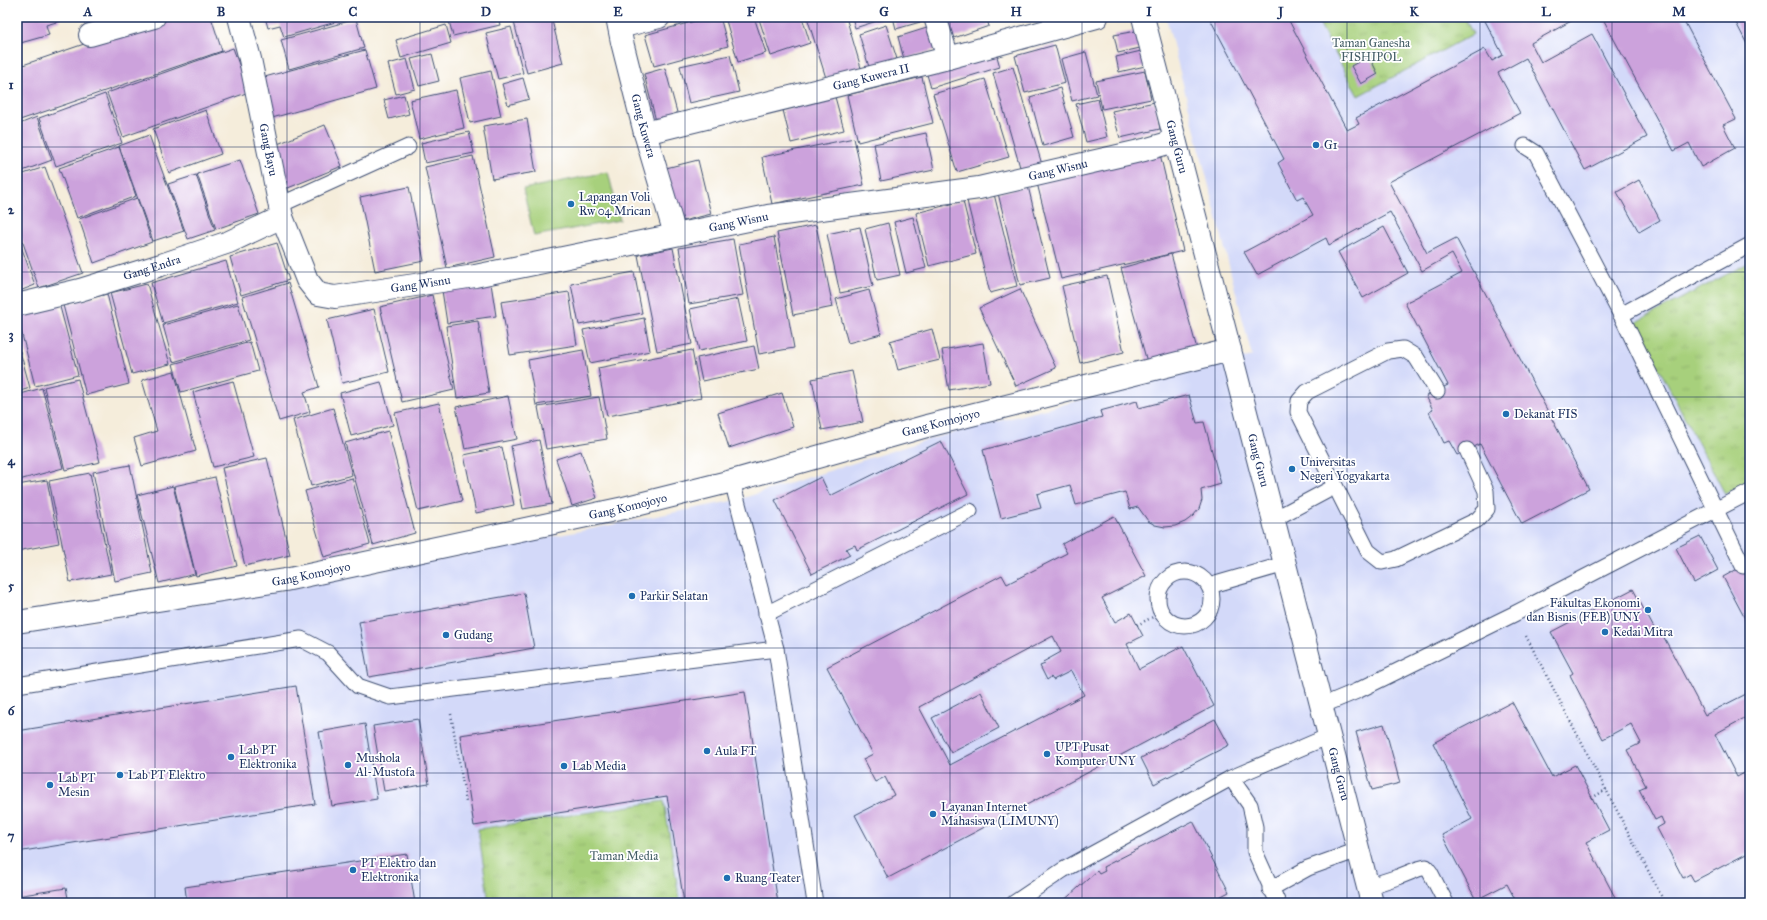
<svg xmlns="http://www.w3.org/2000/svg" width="1767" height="920" font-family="'IM FELL Great Primer',serif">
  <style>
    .built { fill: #d3d9f9 }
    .grass { fill: #a7d07b; stroke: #61806c }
    .park { fill: url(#park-tufts); stroke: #61806c }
    .building { fill: #cca2dc; fill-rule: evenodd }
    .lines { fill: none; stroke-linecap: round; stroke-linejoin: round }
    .service-casing { stroke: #3c4c71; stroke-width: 17 }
    .minor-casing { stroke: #3c4c71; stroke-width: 24 }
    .path { stroke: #3c4c71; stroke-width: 2.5; stroke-dasharray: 1 3; stroke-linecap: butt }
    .service { stroke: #fff; stroke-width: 15 }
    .minor { stroke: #fff; stroke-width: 22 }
    .grid { fill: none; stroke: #1b2f5e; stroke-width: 1; stroke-opacity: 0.55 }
    .poi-dot { fill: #1f6fb2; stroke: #fff; stroke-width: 1.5 }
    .labels { text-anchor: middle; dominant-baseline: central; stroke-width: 3.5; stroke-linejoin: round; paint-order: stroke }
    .park-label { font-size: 12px; fill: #455f67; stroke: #fff }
    .street-label { font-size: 12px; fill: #1b2f5e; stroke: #fff }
    .poi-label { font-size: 12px; fill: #1b2f5e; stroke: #fff; text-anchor: start }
    .neatline { fill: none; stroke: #1b2f5e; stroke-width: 1.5 }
    .grid-label { font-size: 13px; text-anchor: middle; font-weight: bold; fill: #1b2f5e }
  </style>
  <defs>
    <pattern id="park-tufts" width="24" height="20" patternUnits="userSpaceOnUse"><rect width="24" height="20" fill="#a7d07b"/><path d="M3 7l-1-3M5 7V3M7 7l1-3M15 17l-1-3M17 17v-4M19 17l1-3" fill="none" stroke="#8fb36d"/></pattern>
  </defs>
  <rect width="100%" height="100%" fill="#fff"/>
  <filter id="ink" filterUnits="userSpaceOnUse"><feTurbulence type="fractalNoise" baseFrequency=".025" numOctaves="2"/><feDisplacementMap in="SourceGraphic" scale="8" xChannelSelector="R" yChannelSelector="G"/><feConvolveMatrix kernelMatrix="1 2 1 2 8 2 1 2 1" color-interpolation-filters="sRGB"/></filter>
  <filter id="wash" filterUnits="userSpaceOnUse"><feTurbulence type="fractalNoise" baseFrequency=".012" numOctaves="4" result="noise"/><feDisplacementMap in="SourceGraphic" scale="16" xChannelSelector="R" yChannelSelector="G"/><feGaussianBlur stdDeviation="0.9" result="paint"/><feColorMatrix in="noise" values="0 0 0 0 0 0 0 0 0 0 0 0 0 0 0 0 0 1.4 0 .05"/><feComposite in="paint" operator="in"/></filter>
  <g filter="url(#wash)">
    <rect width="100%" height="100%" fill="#f5eddb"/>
    <path class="built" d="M1166,17H1750V903H17V633L273,592L737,500L933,438L1252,356Z"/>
    <path class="grass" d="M608,172L620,220L534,236L523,189Z"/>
    <g class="park">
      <path d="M1316,17H1464L1473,34L1358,96Z"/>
      <path d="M1750,262V481L1725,494L1635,323Z"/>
      <path d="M664,801L680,903H489L478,829Z"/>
    </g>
    <g id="blocks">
      <g class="building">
        <path d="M17,17H59L60,21L46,25L49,35L17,44Z"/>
        <path d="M163,17H211L222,51L17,121V67Z"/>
        <path d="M265,17H353L284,37L280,25L268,28Z"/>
        <path d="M448,17H498L500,25L453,36Z"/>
        <path d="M535,17H551L563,63L527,73L514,22Z"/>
        <path d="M709,17H720L728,46L654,66L645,35Z"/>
        <path d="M725,17H754L766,53L738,62Z"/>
        <path d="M764,17H802L810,43L771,56L759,19Z"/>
        <path d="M807,17H846L861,68L826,78Z"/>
        <path d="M852,17H886V18L855,28Z"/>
        <path d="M893,17H926L927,20L896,29Z"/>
        <path d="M936,17H986L989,26L945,41Z"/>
        <path d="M1209,17H1287L1347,130L1359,124L1356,118L1485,49L1492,61L1503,55L1484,19L1487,17H1572L1573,20L1531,43L1541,62L1592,34L1647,137L1585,170L1526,58L1498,73L1520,113L1389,182L1427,253L1456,238L1589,489L1522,524L1480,444L1457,455L1449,441L1444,443L1429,412L1433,410L1426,396L1448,385L1405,303L1462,273L1452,254L1422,271L1390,212L1329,245L1326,238L1257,275L1244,252L1313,215L1303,197L1297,200L1278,163L1284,159Z"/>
        <path d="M1602,17H1682L1736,119L1723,125L1735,148L1701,167L1689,143L1674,151Z"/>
        <path d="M1733,17H1750V50Z"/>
        <path d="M356,19L364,48L289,69L281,40Z"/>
        <path d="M446,25L451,43L401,58L396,40Z"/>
        <path d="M886,25L897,59L869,67L859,34Z"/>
        <path d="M511,27L523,73L498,79L486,33Z"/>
        <path d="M930,27L937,49L904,59L898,37Z"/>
        <path d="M1136,31L1140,48L1118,53L1114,35Z"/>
        <path d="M1055,45L1065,83L1025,93L1015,56Z"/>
        <path d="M994,46L1000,67L931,88L925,68Z"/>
        <path d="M233,48L249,92L123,137L107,93Z"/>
        <path d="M365,50L376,89L272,118L261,78Z"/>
        <path d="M1141,51L1145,66L1119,72L1116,57Z"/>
        <path d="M1086,52L1097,95L1072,101L1061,59Z"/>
        <path d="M432,54L439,81L419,86L411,59Z"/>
        <path d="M730,55L739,92L689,103L680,66Z"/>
        <path d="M1369,56L1378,74L1361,84L1351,66Z"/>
        <path d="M407,59L415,89L396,94L388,64Z"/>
        <path d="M1013,67L1043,168L1022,174L993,73Z"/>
        <path d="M665,68L678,116L656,121L644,74Z"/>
        <path d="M491,71L501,116L470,123L460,78Z"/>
        <path d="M1145,71L1151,99L1102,109L1096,81Z"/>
        <path d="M922,77L933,123L858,142L847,95Z"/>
        <path d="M523,78L529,99L508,105L502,84Z"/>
        <path d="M985,79L1009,157L957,172L933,94Z"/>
        <path d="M1060,88L1074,137L1043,146L1030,97Z"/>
        <path d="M456,90L464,128L419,139L410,100Z"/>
        <path d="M105,94L122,143L56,166L39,118Z"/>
        <path d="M404,95L409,114L389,119L384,100Z"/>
        <path d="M835,97L844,130L791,143L783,110Z"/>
        <path d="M1098,99L1107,137L1086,142L1076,104Z"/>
        <path d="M1155,102L1160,129L1120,138L1112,111Z"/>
        <path d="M206,110L221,154L169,173L153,129Z"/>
        <path d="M37,117L52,160L17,173V125Z"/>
        <path d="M527,119L536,172L492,179L483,126Z"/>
        <path d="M325,125L342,166L288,188L275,145Z"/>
        <path d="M469,132L474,153L425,163L421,143Z"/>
        <path d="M926,133L934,170L881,181L874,144Z"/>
        <path d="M149,135L184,231L153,241L119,146Z"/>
        <path d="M854,138L864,185L772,204L762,157Z"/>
        <path d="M119,147L136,196L77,218L59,168Z"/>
        <path d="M1160,154L1183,251L1061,279L1037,183Z"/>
        <path d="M473,156L495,257L447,268L425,167Z"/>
        <path d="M240,160L259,214L216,229L197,174Z"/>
        <path d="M698,160L711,214L679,222L666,168Z"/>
        <path d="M45,167L83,273L39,288L17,226V176Z"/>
        <path d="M196,175L215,230L188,239L168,184Z"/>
        <path d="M1639,180L1660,220L1639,232L1617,192Z"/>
        <path d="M1028,186L1050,278L1020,285L998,193Z"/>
        <path d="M409,187L424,261L375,271L360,197Z"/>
        <path d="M994,194L1017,286L990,293L967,201Z"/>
        <path d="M137,198L152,242L94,263L79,219Z"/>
        <path d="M963,201L976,254L929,266L916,213Z"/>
        <path d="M913,217L926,268L906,273L894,222Z"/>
        <path d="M888,223L900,275L877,280L865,229Z"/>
        <path d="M816,225L833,307L793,315L777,233Z"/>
        <path d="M860,227L873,286L840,293L827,234Z"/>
        <path d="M1384,227L1408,273L1363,298L1338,252Z"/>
        <path d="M17,235L35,285L17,292Z"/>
        <path d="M774,237L794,348L759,354L739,244Z"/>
        <path d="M733,239L743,295L689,304L679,248Z"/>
        <path d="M277,243L289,280L241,295L230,257Z"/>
        <path d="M673,248L692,344L657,351L638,255Z"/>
        <path d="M1171,254L1197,349L1147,362L1121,268Z"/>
        <path d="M226,261L238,302L163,323L151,283Z"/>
        <path d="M634,272L642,313L579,325L571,284Z"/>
        <path d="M1107,276L1124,352L1080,363L1062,286Z"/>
        <path d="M490,277L496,316L447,323L441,284Z"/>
        <path d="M288,283L319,387L304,392L310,412L279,421L242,297Z"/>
        <path d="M147,284L170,364L132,374L110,293Z"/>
        <path d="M1020,289L1056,368L1016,386L979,308Z"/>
        <path d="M869,290L881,334L848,343L836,299Z"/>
        <path d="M569,292L577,345L510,355L501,302Z"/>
        <path d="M107,294L129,384L86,395L63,305Z"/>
        <path d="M432,295L454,390L402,402L380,307Z"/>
        <path d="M738,299L747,341L699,351L690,309Z"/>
        <path d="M59,303L78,375L35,386L17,315Z"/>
        <path d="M238,304L249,340L173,362L163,325Z"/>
        <path d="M374,309L389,372L342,383L327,320Z"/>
        <path d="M644,318L650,351L590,363L583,330Z"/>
        <path d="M478,321L489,393L457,398L446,326Z"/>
        <path d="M932,329L940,360L898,370L890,341Z"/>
        <path d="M250,342L258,371L181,392L173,364Z"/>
        <path d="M983,343L990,383L949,390L942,350Z"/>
        <path d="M754,346L759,369L702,381L697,358Z"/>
        <path d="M583,350L591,396L536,405L528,360Z"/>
        <path d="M692,350L701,398L607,416L598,368Z"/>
        <path d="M20,351L30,388L17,392V352Z"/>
        <path d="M174,371L196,451L142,466L134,438L157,431L142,380Z"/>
        <path d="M852,371L863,422L822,430L812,379Z"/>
        <path d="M78,379L100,462L65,470L44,387Z"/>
        <path d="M233,381L254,457L213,467L193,392Z"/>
        <path d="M381,382L393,425L351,436L340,393Z"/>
        <path d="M42,388L63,468L19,480L17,473V395Z"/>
        <path d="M782,393L793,427L729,448L718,413Z"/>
        <path d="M1189,395L1197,423L1204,422L1221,484L1201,490L1202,500L1199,509L1193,516L1185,522L1175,526L1165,527L1155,525L1148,521L1138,507L1130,509L1125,492L1076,505L1070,485L1037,494L1041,508L1001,518L983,450L1102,417L1100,411L1137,401L1139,408Z"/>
        <path d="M508,396L517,439L465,449L456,407Z"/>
        <path d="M599,397L607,439L546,449L538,407Z"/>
        <path d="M439,403L462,501L418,511L395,413Z"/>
        <path d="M333,408L352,475L311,486L293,420Z"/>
        <path d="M388,431L415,533L373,545L345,443Z"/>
        <path d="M539,440L552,504L523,509L511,446Z"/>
        <path d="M941,441L968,494L857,550L855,545L846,549L850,555L812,574L775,500L821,477L830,496Z"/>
        <path d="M502,447L514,505L476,513L464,455Z"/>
        <path d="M581,451L597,498L572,506L556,459Z"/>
        <path d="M267,458L290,555L245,566L222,468Z"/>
        <path d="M130,465L152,573L115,581L93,472Z"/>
        <path d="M90,473L111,574L70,582L49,481Z"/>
        <path d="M215,477L237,566L196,576L174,486Z"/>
        <path d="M352,478L370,544L324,557L305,491Z"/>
        <path d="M47,480L59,543L17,551V485Z"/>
        <path d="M173,486L195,574L159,583L137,495Z"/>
        <path d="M1114,516L1146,576L1102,598L1115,622L1131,613L1143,636L1127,644L1139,669L1183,646L1214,706L888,878L855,815L894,795L885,777L875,782L863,759L873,754L827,667L1002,575L1007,584L1067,553L1062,544ZM1053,636L1061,652L1043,662L1045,664L1040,666L1047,680L1051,677L1053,680L1071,671L1084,695L950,765L919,707Z"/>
        <path d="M1700,536L1718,570L1694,583L1676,548Z"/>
        <path d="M1750,562V628L1723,577Z"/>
        <path d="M1633,589L1655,630L1659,628L1705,715L1750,692V715L1715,734L1737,777L1750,770V852L1694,881L1690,874L1683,878L1657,828L1664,824L1661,817L1655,820L1639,789L1646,786L1627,750L1641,743L1631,724L1603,739L1570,675L1573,673L1551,632Z"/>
        <path d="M524,593L534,648L369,677L359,622Z"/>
        <path d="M296,686L315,804L17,852V731Z"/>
        <path d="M745,692L778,903H684L667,796L474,826L460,735Z"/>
        <path d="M981,692L999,728L951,753L932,718Z"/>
        <path d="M1512,702L1552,777L1575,765L1609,830L1586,842L1618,903H1517L1507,884L1476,900L1442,835L1472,819L1433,743Z"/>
        <path d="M418,719L429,784L384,791L373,726Z"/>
        <path d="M1215,719L1229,745L1154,784L1141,758Z"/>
        <path d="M365,724L377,799L332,806L319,732Z"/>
        <path d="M1384,724L1400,783L1372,790L1356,732Z"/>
        <path d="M1193,821L1229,892L1208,903H1061L1097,871L1099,874L1105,871L1103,867Z"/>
        <path d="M407,854L415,903H187L185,887Z"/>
        <path d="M66,888L69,903H17V896Z"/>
      </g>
    </g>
  </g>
  <g filter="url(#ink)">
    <use href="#blocks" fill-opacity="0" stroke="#3c4c71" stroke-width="1"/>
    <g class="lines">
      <g class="service-casing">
        <g id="service">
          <path d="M1525,146L1536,153L1621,315L1743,566"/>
          <path d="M280,205L408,147"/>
          <path d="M1621,315L1750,245"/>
          <path d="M1437,391L1416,357L1403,349L1388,351L1307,392L1299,401L1298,412L1368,551L1382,562L1396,559L1477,520L1487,509L1486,491L1467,450"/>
          <path d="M732,481L776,649L815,903"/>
          <path d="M1274,519L1334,487"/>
          <circle cx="1185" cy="599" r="27"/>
          <path d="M1209,586L1285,564"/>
          <path d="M766,614L970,511"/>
          <path d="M17,685L301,639L328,653L358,686L390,697L776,649"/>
          <path d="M1321,706L1357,691L1514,614L1750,492"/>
          <path d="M1231,778L1250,805L1255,827V852L1278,903"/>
          <path d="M1367,887L1398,877L1418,869L1426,867L1430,872L1446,903"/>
          <path d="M1270,889L1308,868L1358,850"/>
          <path d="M1014,903L1063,870L1231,778L1329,736"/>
        </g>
      </g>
      <g class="minor-casing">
        <g id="minor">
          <path id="s1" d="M239,17L250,59L282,217L307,280L318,294L335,297L475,276L768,216L979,188L1144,150L1175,141"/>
          <path id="s2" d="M617,17L622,42L645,133L675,234"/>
          <path d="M935,17L948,58"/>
          <path id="s3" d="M1143,17L1230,350L1372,903"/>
          <path d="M620,27L659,17"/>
          <path d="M90,35L154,17"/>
          <path id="s4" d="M645,133L948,58L1097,17"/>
          <path id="s5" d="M17,305L80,290L161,265L229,242L282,217"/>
          <path id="s6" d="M17,622L285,580L624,508L732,481L927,426L1230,350"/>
        </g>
      </g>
      <g class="path">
        <path d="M1137,625L1161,613"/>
        <path d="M1526,636L1665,903"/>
        <path d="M451,714L466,802"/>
        <path d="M1592,798L1607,789"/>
      </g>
      <use href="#service" class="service"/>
      <use href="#minor" class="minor"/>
    </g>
  </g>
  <path class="grid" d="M155,17V903M287,17V903M420,17V903M552,17V903M685,17V903M817,17V903M950,17V903M1082,17V903M1215,17V903M1347,17V903M1480,17V903M1612,17V903M17,147H1750M17,272H1750M17,397H1750M17,523H1750M17,648H1750M17,773H1750"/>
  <g class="poi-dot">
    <circle cx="1316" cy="145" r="4"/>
    <circle cx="571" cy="204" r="4"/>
    <circle cx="1506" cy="414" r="4"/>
    <circle cx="1292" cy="469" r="4"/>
    <circle cx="632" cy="596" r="4"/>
    <circle cx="1648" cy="610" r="4"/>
    <circle cx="1605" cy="632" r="4"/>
    <circle cx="446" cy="635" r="4"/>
    <circle cx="707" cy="751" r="4"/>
    <circle cx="1047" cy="754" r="4"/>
    <circle cx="231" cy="757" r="4"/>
    <circle cx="348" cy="765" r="4"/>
    <circle cx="564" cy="766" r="4"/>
    <circle cx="120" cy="775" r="4"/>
    <circle cx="50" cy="785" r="4"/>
    <circle cx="933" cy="814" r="4"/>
    <circle cx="353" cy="870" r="4"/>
    <circle cx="727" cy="878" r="4"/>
  </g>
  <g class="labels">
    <g class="park-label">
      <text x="1371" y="43">Taman Ganesha<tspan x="1371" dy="14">FISHIPOL</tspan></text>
      <text x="624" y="856">Taman Media</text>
    </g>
    <g class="street-label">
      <text stroke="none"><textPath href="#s4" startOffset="233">Gang Kuwera II</textPath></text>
      <text stroke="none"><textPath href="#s2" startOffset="112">Gang Kuwera</textPath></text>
      <text stroke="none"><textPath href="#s3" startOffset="134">Gang Guru</textPath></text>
      <text stroke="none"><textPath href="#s1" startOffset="136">Gang Bayu</textPath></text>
      <text stroke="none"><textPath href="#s1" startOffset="1042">Gang Wisnu</textPath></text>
      <text stroke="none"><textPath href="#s1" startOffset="718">Gang Wisnu</textPath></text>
      <text stroke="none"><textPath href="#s5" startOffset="140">Gang Endra</textPath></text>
      <text stroke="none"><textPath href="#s1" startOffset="394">Gang Wisnu</textPath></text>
      <text stroke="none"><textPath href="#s6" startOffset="946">Gang Komojoyo</textPath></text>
      <text stroke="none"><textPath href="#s3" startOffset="458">Gang Guru</textPath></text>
      <text stroke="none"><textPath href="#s6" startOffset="622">Gang Komojoyo</textPath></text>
      <text stroke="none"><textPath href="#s6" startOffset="298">Gang Komojoyo</textPath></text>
      <text stroke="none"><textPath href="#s3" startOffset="782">Gang Guru</textPath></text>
    </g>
    <g class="poi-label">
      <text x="1324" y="145">G1</text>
      <text x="579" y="197">Lapangan Voli<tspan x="579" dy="14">Rw 04 Mrican</tspan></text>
      <text x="1514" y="414">Dekanat FIS</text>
      <text x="1300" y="462">Universitas<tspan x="1300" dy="14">Negeri Yogyakarta</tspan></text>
      <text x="640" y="596">Parkir Selatan</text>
      <text x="1640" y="603" text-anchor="end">Fakultas Ekonomi<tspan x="1640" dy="14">dan Bisnis (FEB) UNY</tspan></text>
      <text x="1613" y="632">Kedai Mitra</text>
      <text x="454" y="635">Gudang</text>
      <text x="1055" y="747">UPT Pusat<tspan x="1055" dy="14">Komputer UNY</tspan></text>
      <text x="239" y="750">Lab PT<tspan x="239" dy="14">Elektronika</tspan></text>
      <text x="715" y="751">Aula FT</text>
      <text x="356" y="758">Mushola<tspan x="356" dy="14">Al-Mustofa</tspan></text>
      <text x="572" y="766">Lab Media</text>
      <text x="128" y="775">Lab PT Elektro</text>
      <text x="58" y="778">Lab PT<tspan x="58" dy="14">Mesin</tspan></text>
      <text x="941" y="807">Layanan Internet<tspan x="941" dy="14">Mahasiswa (LIMUNY)</tspan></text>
      <text x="361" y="863">PT Elektro dan<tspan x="361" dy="14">Elektronika</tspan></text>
      <text x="735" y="878">Ruang Teater</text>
    </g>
  </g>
  <rect width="1767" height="920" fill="none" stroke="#fff" stroke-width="44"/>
  <rect x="22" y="22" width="1723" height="876" class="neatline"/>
  <g class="grid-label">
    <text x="88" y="16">A</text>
    <text x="221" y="16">B</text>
    <text x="353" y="16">C</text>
    <text x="486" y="16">D</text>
    <text x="618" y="16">E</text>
    <text x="751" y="16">F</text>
    <text x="884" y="16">G</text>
    <text x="1016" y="16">H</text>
    <text x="1149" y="16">I</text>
    <text x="1281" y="16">J</text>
    <text x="1414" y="16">K</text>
    <text x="1546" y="16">L</text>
    <text x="1679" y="16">M</text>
    <text x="11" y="89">1</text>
    <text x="11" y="214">2</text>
    <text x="11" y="339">3</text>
    <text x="11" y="465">4</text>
    <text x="11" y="590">5</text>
    <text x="11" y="715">6</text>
    <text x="11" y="840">7</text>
  </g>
</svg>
